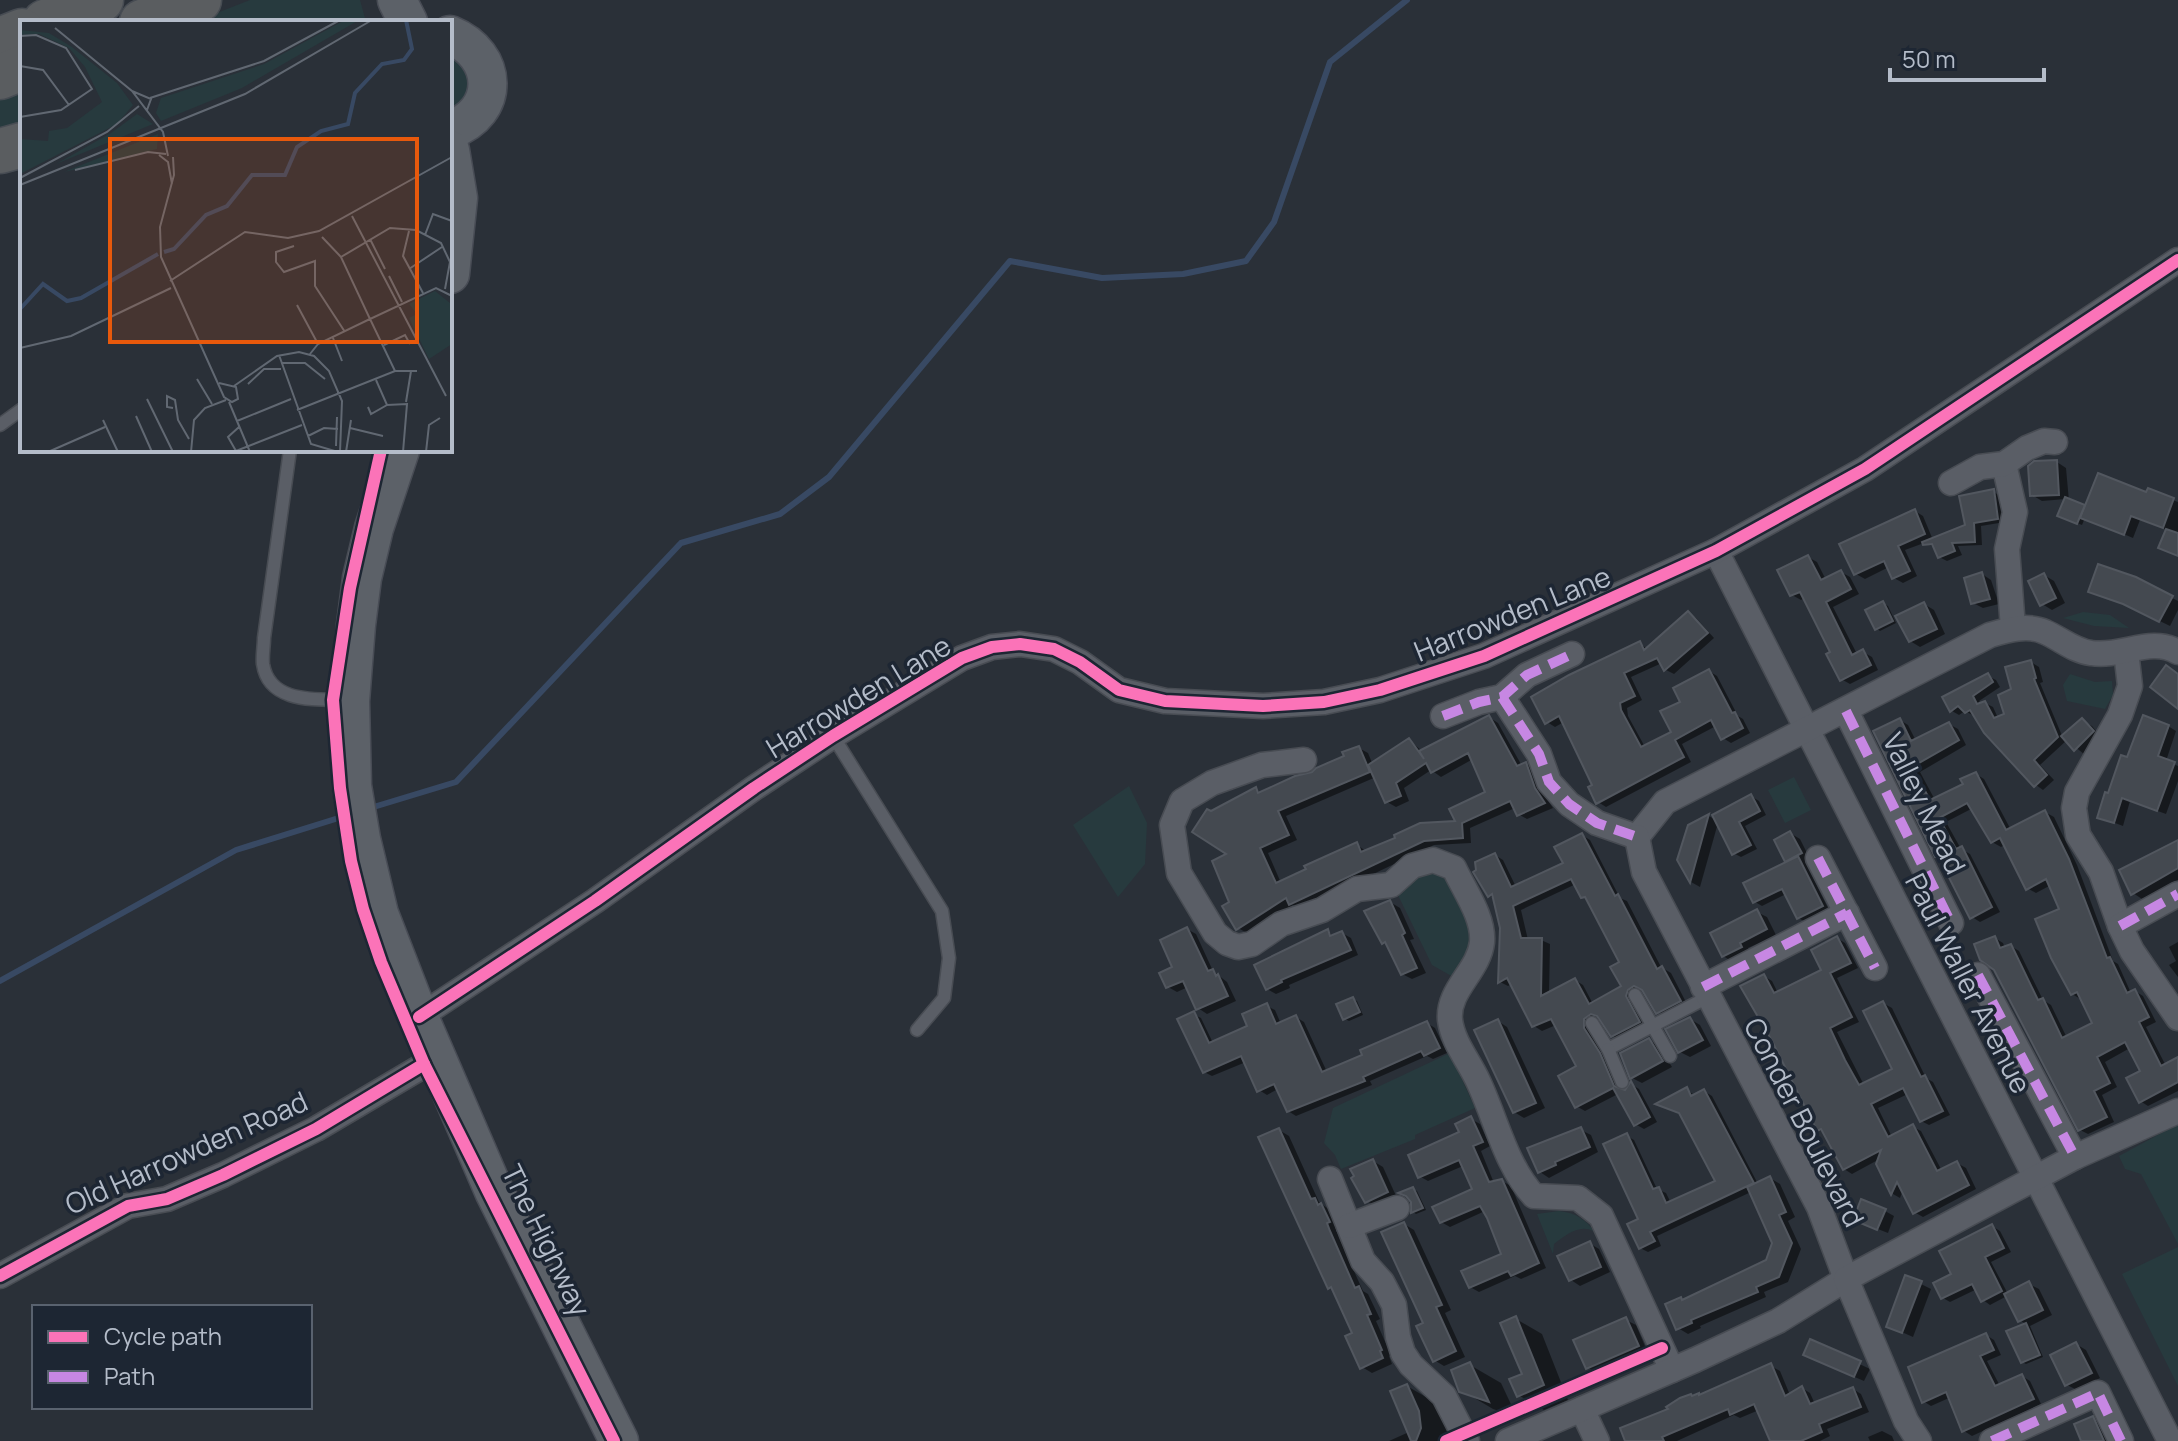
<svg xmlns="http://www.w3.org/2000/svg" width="2178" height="1441" font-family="Manrope,sans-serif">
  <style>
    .green { fill: #273a3e }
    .shadow { fill: #0007; fill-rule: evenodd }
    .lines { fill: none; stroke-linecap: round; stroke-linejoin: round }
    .stream { stroke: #384963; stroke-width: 6 }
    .building { fill: #444950; stroke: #52575f; stroke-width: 2; fill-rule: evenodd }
    .lane-casing { stroke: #484c53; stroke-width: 15 }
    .street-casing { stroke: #484c53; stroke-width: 27 }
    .primary-casing { stroke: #484c55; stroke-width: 41 }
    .highway-casing { stroke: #474c53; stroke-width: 47 }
    .lane { stroke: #5a5e66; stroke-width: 12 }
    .street { stroke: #5a5e66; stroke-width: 24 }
    .primary { stroke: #5c6168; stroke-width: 38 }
    .highway { stroke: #5a5d60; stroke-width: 44 }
    .quiet { stroke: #c787e3; stroke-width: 10; stroke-dasharray: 20 10; stroke-linecap: butt }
    .cycleway-casing { stroke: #1d2633; stroke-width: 17 }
    .cycleway { stroke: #fb73b8; stroke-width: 12 }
    .labels { text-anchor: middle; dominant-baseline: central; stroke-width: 7; stroke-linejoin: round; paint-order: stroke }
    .street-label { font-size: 28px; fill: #b4bcc9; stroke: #1d2633 }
    .inset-river { fill: none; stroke: #384963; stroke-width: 4 }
    .inset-road { fill: none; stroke: #616872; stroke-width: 2 }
    .view { fill: #e8590c; fill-opacity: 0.15; stroke: #e8590c; stroke-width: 4 }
    .inset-edge { fill: none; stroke: #b4bcc9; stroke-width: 4 }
  </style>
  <rect width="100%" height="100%" fill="#2a3038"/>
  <g class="green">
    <path d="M250,0H360L366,22H194Z"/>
    <path d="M450,48L467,60L470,97L450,112Z"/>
    <path d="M22,90V131L0,137V98Z"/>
    <path d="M2083,612L2110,615L2129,628L2094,626L2063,618Z"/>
    <path d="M2070,674L2095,682L2112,681L2113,695L2105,709L2067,701L2063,685Z"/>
    <path d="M1794,777L1811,810L1785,823L1768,790Z"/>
    <path d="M1129,786L1147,823L1145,864L1118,897L1073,825Z"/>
    <path d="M1427,872C1454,871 1471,920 1469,942C1467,955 1460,967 1455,978L1432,965L1397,893Z"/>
    <path d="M1450,1053L1475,1108L1415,1135V1139L1341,1169L1335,1155L1324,1143L1333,1108Z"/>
    <path d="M2178,1124V1244L2141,1174L2125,1169L2119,1156Z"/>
    <path d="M1559,1211C1576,1213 1585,1219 1595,1232C1580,1223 1566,1235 1554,1244L1553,1254L1537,1214Z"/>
    <path d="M2178,1247V1386L2122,1274Z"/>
  </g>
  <g class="shadow">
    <path d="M2057,462L2066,468L2069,501L2086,508L2148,495L2149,491L2178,502V555L2168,530L2140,520L2133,538L2085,518L2082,525L2064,518L2066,499L2042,501L2032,495Z"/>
    <path d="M1993,492L2001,496L2005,522L1981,526L1982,545L1958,546L1962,555L1947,561L1939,557L1935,547L1924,543L1905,550L1917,576L1903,583L1894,578L1889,567L1865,579L1856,574L1915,511L1923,516L1933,540L1967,526Z"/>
    <path d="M1808,557L1817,562L1826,580L1841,572L1850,577L1859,594L1833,607L1857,654L1863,652L1872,657L1878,670L1850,684L1841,679L1833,653L1805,598L1801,600L1792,595Z"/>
    <path d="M1982,574L1991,580L1999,604L1983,608L1973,603Z"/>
    <path d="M2044,575L2054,581L2065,603L2052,610L2042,604Z"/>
    <path d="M2135,579L2178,601V610L2170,626L2135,609L2091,591Z"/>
    <path d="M1883,603L1888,606L1896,623L1880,631L1876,628Z"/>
    <path d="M1924,604L1934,610L1945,634L1920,647L1910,641Z"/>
    <path d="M1688,613L1696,618L1714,638L1674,674L1666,670L1662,663L1631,677L1642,700L1627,708L1628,716L1645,747L1674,733L1683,703L1709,671L1717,676L1738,716L1743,719L1750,733L1731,743L1723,738L1716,726L1682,744L1691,762L1606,807L1598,802L1594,786L1564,722L1555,727L1547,722L1640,644L1648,649Z"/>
    <path d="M2031,662L2039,667L2043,682L2040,683L2063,738L2082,721L2092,726L2102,738L2085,755L2067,740L2040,765L2054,780L2043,790L2036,785L1974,716L1965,711L1959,715L1952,711L1988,676L1996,680L2000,687L1979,701L1981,704L1985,703L1993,707L1998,718L2006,715L2013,690Z"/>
    <path d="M1489,717L1498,723L1522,766L1526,764L1535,769L1544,795L1553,808L1527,819L1518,814L1515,808L1470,828L1471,843L1434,845L1300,909L1293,905L1247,933L1238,928L1232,902L1230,855L1211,813L1256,790L1262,793L1313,774L1359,748L1368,753L1373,765L1409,740L1422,751ZM1473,759L1488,793L1458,823L1367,852L1356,844L1281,883L1268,853L1297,840L1286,816L1376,777L1387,802L1396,807L1409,801L1404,788L1431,770L1441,777Z"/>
    <path d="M1900,720L1908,725L1916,741L1949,724L1958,729L1966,745L1920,772L1935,800L1965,785L1976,774L1984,779L2011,830L2045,812L2054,817L2077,865L2113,961L2118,964L2131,993L2135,991L2143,996L2156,1022L2146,1027L2166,1066L2178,1060V1091L2148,1106L2140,1101L2142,1072L2130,1048L2105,1062L2117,1087L2102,1095L2114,1122L2088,1134L2080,1130L1995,938L2003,943L2005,948L2011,946L2019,951L2043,1000L2051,1005L2067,1038L2094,1024L2082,1000L2072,994L2062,910L2051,885L2036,893L2027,888L2006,844L2001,847L1992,842L1973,808L1946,822L1961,849L1970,854L2000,912L1980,922L1972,917L1942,859L1937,856L1875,732Z"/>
    <path d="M2168,726L2176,731L2166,761L2178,766V781L2166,814L2130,801L2123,826L2099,817L2109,795Z"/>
    <path d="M1751,796L1759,801L1766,815L1745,826L1757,849L1741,857L1733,853L1718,823L1700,887L1691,882L1679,860L1690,827L1709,816L1717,821Z"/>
    <path d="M1790,833L1800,839L1810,859L1805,862L1829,910L1806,922L1798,918L1786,894L1762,906L1755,902L1790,862L1787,860Z"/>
    <path d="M1582,835L1590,840L1620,898L1627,901L1661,967L1671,973L1688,1006L1666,1017L1658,1012L1644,989L1636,994L1647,1027L1621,1041L1613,1036L1601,1018L1592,1024L1622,1091L1626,1093L1631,1084L1639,1089L1657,1122L1644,1129L1635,1124L1618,1094L1585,1111L1576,1106L1579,1067L1556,1025L1542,1031L1534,1026L1512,984L1508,986L1500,982L1502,928L1495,899L1489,895L1495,855L1503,860L1516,887L1566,864ZM1576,884L1583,897L1589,900L1620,963L1624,987L1593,1004L1583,985L1575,980L1549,994L1550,944L1541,940H1528L1521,910Z"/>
    <path d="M2178,842V880L2142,899L2133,893Z"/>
    <path d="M1390,902L1400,908L1414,939L1410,940L1426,973L1412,979L1402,974L1389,946L1383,942Z"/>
    <path d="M1757,912L1767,917L1776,935L1748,948L1750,953L1733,962L1723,956Z"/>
    <path d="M1187,929L1196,934L1213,971L1227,982L1236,1001L1207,1014L1198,1008L1188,987L1177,992L1168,987Z"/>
    <path d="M1327,932L1335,936L1342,933L1351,938L1358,955L1289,985L1290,988L1276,994L1267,989Z"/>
    <path d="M1837,938L1845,943L1858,968L1837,978L1859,1022L1837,1032L1864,1085L1895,1070L1883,1003L1892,1008L1926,1078L1933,1082L1950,1115L1929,1125L1921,1121L1908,1094L1878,1108L1892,1137L1913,1127L1921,1131L1942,1171L1957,1163L1966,1168L1976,1189L1923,1217L1914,1212L1903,1190L1900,1198L1893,1194L1876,1161L1852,1174L1844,1169L1826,1134L1819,1130L1743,987L1764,976L1772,981L1778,993L1824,971Z"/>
    <path d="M2178,942V977L2169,965L2176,961L2169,947Z"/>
    <path d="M1353,999L1357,1001L1363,1015L1349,1021L1345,1019Z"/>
    <path d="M1267,1006L1275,1010L1281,1024L1296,1017L1304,1022L1327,1072L1427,1023L1435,1028L1447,1053L1433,1059L1427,1056L1370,1081L1372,1085L1296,1116L1288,1111L1278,1089L1267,1095L1259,1090L1246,1062L1212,1076L1204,1072L1193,1014L1201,1018L1213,1043L1250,1027Z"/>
    <path d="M1690,1019L1700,1025L1711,1046L1690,1057L1680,1052Z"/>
    <path d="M1498,1021L1507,1027L1545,1108L1524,1118L1514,1112Z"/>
    <path d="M1649,1040L1659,1046L1672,1067L1642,1083L1632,1078Z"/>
    <path d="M1687,1089L1695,1096L1704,1091L1712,1096L1758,1184L1770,1178L1780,1184L1795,1217L1788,1221L1801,1249L1788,1282L1764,1292L1766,1297L1700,1326L1701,1328L1688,1334L1678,1328L1767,1262L1774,1243L1751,1192L1657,1236L1661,1246L1648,1252L1640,1248L1641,1220L1627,1136L1634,1140L1657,1189L1666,1193L1671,1203L1718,1182L1682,1114L1659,1104Z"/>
    <path d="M1471,1119L1480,1124L1490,1146L1481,1151L1494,1183L1502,1181L1511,1186L1546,1268L1521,1279L1515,1276L1479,1292L1470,1287L1504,1255L1485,1211L1450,1227L1441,1222L1474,1190L1463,1166L1428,1181L1419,1176L1461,1133Z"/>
    <path d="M1279,1130L1289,1136L1319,1202L1331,1211L1338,1228L1336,1229L1339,1238L1363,1291L1368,1294L1380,1319L1376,1321L1391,1355L1389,1356L1392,1364L1372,1373L1362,1367L1354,1334L1335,1291L1329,1287Z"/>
    <path d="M1581,1130L1591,1135L1598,1152L1549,1178L1540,1172Z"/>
    <path d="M1373,1161L1383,1167L1397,1198L1377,1207L1367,1201Z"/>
    <path d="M1413,1189L1417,1191L1426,1210L1416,1214L1413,1212Z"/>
    <path d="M1885,1211L1894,1216L1888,1233L1865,1224Z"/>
    <path d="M1404,1224L1414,1230L1451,1310L1445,1313L1465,1357L1444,1366L1434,1360Z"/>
    <path d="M1992,1226L2000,1231L2011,1252L1991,1262L2008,1294L2029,1284L2039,1289L2052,1315L2030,1326L2043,1357L2026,1364L2022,1362L2009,1332L2027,1325L2020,1320L2007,1296L1990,1305L1983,1300L1977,1289L1950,1302L1943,1298L1954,1275Z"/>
    <path d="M1589,1243L1599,1249L1610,1272L1580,1286L1571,1280Z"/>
    <path d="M1907,1277L1931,1289L1913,1337L1888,1326Z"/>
    <path d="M1516,1319L1542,1334L1568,1400L1544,1410L1518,1395L1524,1375Z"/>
    <path d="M1626,1320L1636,1325L1647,1351L1597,1373L1587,1367Z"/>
    <path d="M1986,1335L1994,1340L2001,1355L1987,1361L2000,1386L2022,1376L2030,1381L2041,1404L1972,1436L1964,1431L1949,1398L1931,1406L1923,1401Z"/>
    <path d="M1811,1341L1870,1369L1864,1381L1815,1360Z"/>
    <path d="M2076,1344L2086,1350L2100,1378L2077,1390L2067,1385Z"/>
    <path d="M1470,1365L1501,1383L1517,1417L1493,1409L1461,1390Z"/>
    <path d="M1771,1366L1780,1371L1790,1395L1802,1388L1810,1393L1815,1404L1853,1389L1861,1394L1869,1412L1827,1429L1830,1436L1820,1441H1772L1759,1410L1740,1418L1734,1415L1677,1441H1629L1670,1411L1693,1398Z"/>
    <path d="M1407,1386L1438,1404L1453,1441H1389L1409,1432Z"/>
    <path d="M2092,1419L2102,1424L2110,1441H2083Z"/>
    <path d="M1882,1431L1892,1436L1894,1441H1870L1868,1437Z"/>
  </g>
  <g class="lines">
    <g class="stream">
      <path d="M367,809L456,782L681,543L780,514L829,477L1010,261L1102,278L1183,274L1246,261L1274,222L1330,62L1407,0"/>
      <path d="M0,981L236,850L345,816"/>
    </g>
  </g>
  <g class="building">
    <path d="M2057,460L2059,495L2030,496L2028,466L2034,461Z"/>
    <path d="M2098,473L2146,492L2148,488L2174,498L2163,528L2131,516L2124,535L2080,518Z"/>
    <path d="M1994,489L1998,519L1974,523L1975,542L1952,543L1955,551L1938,558L1932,544L1923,545L1922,542L1965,525L1959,496Z"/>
    <path d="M2065,497L2085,505L2077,524L2057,516Z"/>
    <path d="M1915,509L1925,534L1898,546L1910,571L1892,579L1884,561L1854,575L1839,544Z"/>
    <path d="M2166,529L2178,533V556L2158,548Z"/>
    <path d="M1808,555L1821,580L1841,570L1851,589L1826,602L1852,655L1863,649L1871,665L1840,681L1826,654L1830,652L1800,592L1790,596L1777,570Z"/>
    <path d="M2098,564L2136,577L2173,596L2159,622L2123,604L2088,592Z"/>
    <path d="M1982,572L1990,599L1971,604L1964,578Z"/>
    <path d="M2044,573L2056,598L2040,606L2028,581Z"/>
    <path d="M1883,601L1893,621L1875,630L1865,610Z"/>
    <path d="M1924,602L1937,629L1909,642L1895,616Z"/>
    <path d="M1688,611L1708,633L1664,671L1657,658L1624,673L1635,696L1620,703L1621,710L1641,747L1671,732L1660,711L1680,702L1673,688L1709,669L1732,713L1735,712L1743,728L1721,740L1711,720L1675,740L1684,757L1596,804L1588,787L1592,785L1559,716L1545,724L1531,697L1569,675L1640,641L1644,650Z"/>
    <path d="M2031,660L2036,678L2034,679L2058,737L2034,760L2047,775L2034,787L1984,733L1970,710L1965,713L1958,706L1950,712L1942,697L1988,673L1993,682L1973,696L1977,704L1985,701L1994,718L2004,714L1998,695L2011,689L2005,667Z"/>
    <path d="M2166,665L2178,674V709L2150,687Z"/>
    <path d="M1489,715L1517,766L1526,762L1535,788L1545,803L1517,816L1510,801L1462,823L1463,838L1424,841L1289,905L1286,898L1236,930L1222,906L1229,902L1212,861L1226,854L1192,832L1207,809L1211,811L1256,787L1258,793L1295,776L1312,772L1316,768L1344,756L1342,752L1359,746L1370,772L1278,811L1289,835L1260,848L1276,883L1306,869L1304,866L1357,842L1361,852L1395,838L1394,835L1420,823L1455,821L1449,809L1485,792L1468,753L1431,773L1426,763L1396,783L1401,796L1385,803L1368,765L1409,738L1424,759L1419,751Z"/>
    <path d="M2143,715L2169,725L2158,756L2175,762L2157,811L2122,798L2114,823L2097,818L2105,792L2108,793L2121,755L2127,757Z"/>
    <path d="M1900,718L1911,741L1949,722L1959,740L1912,767L1930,800L1963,784L1960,779L1976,772L2006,830L2045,810L2069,859L2107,958L2110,957L2127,993L2135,989L2149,1017L2139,1022L2161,1066L2178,1057V1082L2139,1103L2126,1078L2140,1071L2125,1042L2097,1057L2110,1083L2094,1091L2107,1117L2078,1131L1994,970L1980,960L1974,944L1995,936L2000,948L2011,944L2038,1000L2043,998L2062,1038L2092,1023L2077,992L2071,995L2051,958L2035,919L2059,909L2046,879L2026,890L2000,838L1991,843L1967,803L1939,818L1956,849L1962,846L1992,907L1970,919L1938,856L1935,857L1873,731Z"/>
    <path d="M2082,718L2094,731L2074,751L2061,736Z"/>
    <path d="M1751,794L1760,811L1739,822L1751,845L1732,855L1712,815Z"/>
    <path d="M1709,814L1690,883L1677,860L1688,825Z"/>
    <path d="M1790,831L1802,853L1785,862L1774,840Z"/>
    <path d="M1582,833L1615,896L1618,894L1657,969L1662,966L1681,1001L1656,1014L1642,990L1634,986L1628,990L1626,996L1640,1022L1611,1037L1597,1016L1591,1014L1584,1019V1028L1600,1053L1614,1086L1625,1090L1631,1081L1650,1117L1634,1126L1613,1088L1575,1108L1558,1076L1576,1066L1551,1019L1532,1027L1507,978L1498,983L1500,928L1492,894L1488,897L1473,872L1476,870L1475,862L1495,853L1511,887L1563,863L1554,847ZM1571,879L1581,898L1585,897L1619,962L1610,967L1621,986L1589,1004L1575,978L1541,996L1542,938H1521L1513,906Z"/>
    <path d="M2178,840V868L2131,895L2119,870Z"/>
    <path d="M1798,856L1823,906L1797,919L1782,889L1753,903L1743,883Z"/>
    <path d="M1390,900L1405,933L1402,935L1417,968L1401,975L1385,942L1382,944L1364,911Z"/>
    <path d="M1757,909L1767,929L1740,943L1742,947L1722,957L1710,933Z"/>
    <path d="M1187,927L1208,971L1213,969L1216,976L1218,974L1228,996L1196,1010L1183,981L1166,988L1159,973L1172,967L1160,940Z"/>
    <path d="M1328,929L1330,936L1342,931L1351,950L1281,980L1282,982L1266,990L1254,965Z"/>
    <path d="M1837,936L1851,963L1830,973L1852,1017L1830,1028L1845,1060L1859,1085L1892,1069L1863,1011L1883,1001L1921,1077L1925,1075L1943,1111L1920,1122L1903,1088L1871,1104L1888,1137L1913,1124L1937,1171L1957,1161L1969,1185L1913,1214L1897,1182L1891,1195L1876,1164L1881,1150L1843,1170L1821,1129L1817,1131L1772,1041L1740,986L1764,974L1774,993L1821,970L1811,950Z"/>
    <path d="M1353,997L1360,1012L1343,1020L1336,1004Z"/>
    <path d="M1267,1003L1276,1024L1296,1015L1322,1072L1362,1055L1360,1050L1427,1021L1440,1048L1424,1056L1421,1051L1363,1077L1365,1081L1287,1112L1274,1084L1257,1092L1241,1056L1203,1073L1177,1019L1194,1011L1209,1043L1247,1026L1242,1014Z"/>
    <path d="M1690,1017L1703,1040L1678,1053L1665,1029Z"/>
    <path d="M1498,1019L1536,1103L1513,1113L1474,1030Z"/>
    <path d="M1649,1038L1663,1061L1630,1079L1620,1053Z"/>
    <path d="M1687,1087L1691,1096L1704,1089L1754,1183L1650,1232L1655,1241L1639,1249L1627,1224L1638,1219L1603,1144L1627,1133L1653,1189L1659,1187L1666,1203L1715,1181L1679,1113L1655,1104Z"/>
    <path d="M1471,1116L1483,1142L1473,1146L1489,1182L1502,1179L1539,1263L1511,1276L1508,1271L1469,1288L1461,1271L1501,1254L1487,1218L1480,1206L1440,1223L1432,1207L1472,1189L1459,1160L1418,1178L1408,1155L1459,1132L1455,1124Z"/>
    <path d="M1581,1127L1590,1147L1555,1162L1556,1165L1538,1173L1527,1148Z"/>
    <path d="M1279,1128L1311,1199L1315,1198L1318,1205L1321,1203L1330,1222L1327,1223L1330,1231L1355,1288L1359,1286L1371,1314L1367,1315L1382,1350L1380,1351L1383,1358L1360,1369L1345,1336L1352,1333L1331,1287L1328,1289L1258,1137Z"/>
    <path d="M1373,1159L1388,1192L1365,1203L1351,1178L1354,1176L1350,1169Z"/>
    <path d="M1770,1176L1786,1212L1779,1215L1792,1243L1779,1277L1756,1287L1758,1292L1691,1320L1692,1323L1676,1330L1665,1304L1681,1297L1682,1300L1766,1260L1772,1243L1747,1187Z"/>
    <path d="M1413,1187L1423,1208L1411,1213V1202L1406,1196L1398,1193Z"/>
    <path d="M1861,1199L1886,1209L1877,1230L1853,1220Z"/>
    <path d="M1404,1222L1442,1305L1436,1307L1456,1351L1433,1362L1416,1326L1423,1323L1381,1232Z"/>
    <path d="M1992,1224L2004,1248L1985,1257L2002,1291L1981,1302L1972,1284L1941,1299L1933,1283L1951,1274L1939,1251Z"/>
    <path d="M1590,1241L1601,1267L1569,1281L1557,1256Z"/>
    <path d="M1905,1275L1922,1281L1902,1333L1886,1327Z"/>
    <path d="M2029,1281L2043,1310L2018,1322L2004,1294Z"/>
    <path d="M1516,1316L1544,1385L1517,1397L1509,1379L1522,1374L1500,1323Z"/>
    <path d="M1626,1317L1639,1346L1586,1369L1573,1340Z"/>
    <path d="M2026,1323L2040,1355L2021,1363L2006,1331Z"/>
    <path d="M1986,1333L1994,1350L1980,1356L1995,1386L2022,1374L2034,1399L1962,1432L1946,1392L1922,1403L1908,1367Z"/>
    <path d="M1810,1339L1861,1361L1854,1377L1803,1355Z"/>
    <path d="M2076,1342L2092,1373L2065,1386L2050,1355Z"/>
    <path d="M1470,1362L1489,1402L1459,1392L1451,1370Z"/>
    <path d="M1771,1363L1785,1396L1802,1386L1810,1404L1853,1387L1861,1407L1819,1424L1822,1432L1801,1441H1770L1754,1404L1730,1415L1728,1409L1662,1437L1664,1441H1625L1620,1428L1668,1409L1666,1407L1680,1398L1691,1394L1692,1396L1699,1393V1395Z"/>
    <path d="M1407,1384L1419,1411L1421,1428L1416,1441H1411L1390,1391Z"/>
    <path d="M2093,1416L2104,1441H2081L2074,1424Z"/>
  </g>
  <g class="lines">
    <g class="lane-casing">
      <g id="lane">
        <path d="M0,425L22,409"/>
        <path d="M290,450L264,638C264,646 262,656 263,664C269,704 317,699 346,700"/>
        <path d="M833,736L942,911L949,958L944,998L917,1030"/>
        <path d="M1635,995L1670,1056"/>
        <path d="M1592,1023L1608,1049L1708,997"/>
        <path d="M1608,1049L1622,1082"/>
      </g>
    </g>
    <g class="street-casing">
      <g id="street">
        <path d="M2004,464L2015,512L2007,549L2013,628"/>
        <path d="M1951,483L1980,467L2004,464L2027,448L2044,441L2055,442"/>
        <path d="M1716,551L2170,1441"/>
        <path d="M2126,651L2130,686L2120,715L2077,792L2074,808L2078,835L2101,872L2120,926L2132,951L2178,1018"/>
        <path d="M1502,697L1539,754L1549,782L1569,804L1597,823L1637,837"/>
        <path d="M1846,711L1951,923"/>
        <path d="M1443,716L1479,702L1502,697L1527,675L1572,654"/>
        <path d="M1304,760L1262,765L1212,783L1182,801L1172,825L1179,873L1215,933L1227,943L1238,947L1252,944L1281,924L1322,910L1357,889L1391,885L1412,866L1433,860L1454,868C1464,890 1484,917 1482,942C1479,971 1447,990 1450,1020C1453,1043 1469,1061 1478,1081C1496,1119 1506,1166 1534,1196L1578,1198L1601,1216L1672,1370"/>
        <path d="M1637,837L1665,802L1990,635C2007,630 2028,624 2045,632C2061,639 2074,651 2091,653C2122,658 2150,636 2178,652"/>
        <path d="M1818,858L1875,968"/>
        <path d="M2120,926L2178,894"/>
        <path d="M1978,975L2075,1157"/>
        <path d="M1703,987L1847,913"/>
        <path d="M419,1017L595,901L754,788L833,736L962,658L992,647L1020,644L1054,649L1080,662L1119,690L1165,701L1263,706L1324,702L1380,690L1484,656L1716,551L1865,469L2178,260"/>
        <path d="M1330,1179L1363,1261L1382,1282L1394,1305L1398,1337L1403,1353L1411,1365L1444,1396L1467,1441"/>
        <path d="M1349,1226L1397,1208"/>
        <path d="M0,1276L128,1206L167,1199L223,1175L316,1129L438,1057"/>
        <path d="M1582,1409L1597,1441"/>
        <path d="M1508,1441L1695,1360L1778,1321L1846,1279L1819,1207L1644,872L1637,837"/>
        <path d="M1919,1441L1906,1421L1846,1279L2075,1157L2178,1111"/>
        <path d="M1992,1441L2098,1393L2121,1441"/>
      </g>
    </g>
    <g class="primary-casing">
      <g id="primary">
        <path d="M397,0L408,22"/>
        <path d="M450,35C499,55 501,112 450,130"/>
        <path d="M450,150L458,198L450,274"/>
        <path d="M400,450L374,528L362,578L356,625L350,701L352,786L361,839L379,914L419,1017L494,1191L619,1441"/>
      </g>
    </g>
    <g class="highway-casing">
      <g id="highway">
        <path d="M45,22L101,0"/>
        <path d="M142,22L199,0"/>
        <path d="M0,40L22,31"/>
        <path d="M0,77L22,68"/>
        <path d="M0,151L22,145"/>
      </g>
    </g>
    <use href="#lane" class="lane"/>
    <use href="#street" class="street"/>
    <use href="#primary" class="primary"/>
    <use href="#highway" class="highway"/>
    <g class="quiet">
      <path d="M1502,697L1539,754L1549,782L1569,804L1597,823L1637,837"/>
      <path d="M1846,711L1951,923"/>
      <path d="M1443,716L1479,702L1502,697L1527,675L1572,654"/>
      <path d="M1818,858L1875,968"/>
      <path d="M2120,926L2178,894"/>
      <path d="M1978,975L2075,1157"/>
      <path d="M1703,987L1847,913"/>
      <path d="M1992,1441L2098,1393L2121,1441"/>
    </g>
    <g class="cycleway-casing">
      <g id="cycleway">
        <path d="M381,450L350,588L333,700L340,788L351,861L363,909L381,962L424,1064L614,1441"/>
        <path d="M419,1017L595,901L754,788L833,736L962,658L992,647L1020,644L1054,649L1080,662L1119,690L1165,701L1263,706L1324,702L1380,690L1484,656L1716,551L1865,469L2178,260"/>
        <path d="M0,1276L128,1206L167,1199L223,1175L316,1129L424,1064"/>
        <path d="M1446,1441L1662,1348"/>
      </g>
    </g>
    <use href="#cycleway" class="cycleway"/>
  </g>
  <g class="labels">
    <g class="street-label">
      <text transform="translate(1512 613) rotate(-22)">Harrowden Lane</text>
      <text transform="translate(858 696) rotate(-31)">Harrowden Lane</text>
      <text transform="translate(1925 803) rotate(64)">Valley Mead</text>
      <text transform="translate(1969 983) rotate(63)">Paul Waller Avenue</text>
      <text transform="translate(1805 1122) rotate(63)">Conder Boulevard</text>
      <text transform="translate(186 1152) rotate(-24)">Old Harrowden Road</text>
      <text transform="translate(547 1240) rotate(64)">The Highway</text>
    </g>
  </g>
  <g transform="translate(20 20)">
    <rect width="432" height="432" fill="#2a3038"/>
    <path d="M325,0H339L222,68L141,101L136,93L141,78L244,44ZM0,10L29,13L52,27L97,63L113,85L97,104L0,154V119L28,121L29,111L47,108L82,82L65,47L49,28L19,14L0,15ZM117,94L133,104L36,144L91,113ZM138,114L137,129L44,152ZM415,271L430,283L432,279V324L409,339L389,298L397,294L389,284Z" fill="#273a3e"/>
    <path class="inset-river" d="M144,232L154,229L186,195L207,186L232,155H265L277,127L301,111L328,104L335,73L362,44L384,40L392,29L386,0M0,289L23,264L47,281L61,278L138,234"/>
    <path class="inset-road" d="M35,8L112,71L143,112L148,136M0,16L16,15L46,28L72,69L41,90L0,97M0,46L23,50L49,85M112,71L131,79L127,90M130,78L244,41L320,0M139,135L148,142L152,164M153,137L154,155L140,207L141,237L204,377L212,382L218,379L216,367L199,363M55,150L128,132L146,134M0,158L87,112L119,86M0,165L225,74L352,0M332,196L426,376M389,211L383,236L403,273M405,215L413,194L432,201M350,219L365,249M274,226L256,232V242L264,252L295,241V266L325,312M321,237L370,208L396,210L421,223L430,242L425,269M389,249L422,227M369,256L382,282M150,261L225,212L268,218L299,211L432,137M277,285L298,324M313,318L322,341M364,325L385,315L390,324M0,328L51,316L151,268M290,334L298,324L350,299L321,237L302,217M259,335L291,424L318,432M261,343H285L305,359M375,351L350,299L416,268L432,276M177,359L192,384M356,360L367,385L387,384L383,432M228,364L244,349H261M214,366L257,336L279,332L294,336L309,351L322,381L320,432M127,379L153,432M209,382L230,432M386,382L391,351M348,387L351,394L367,385M153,388L147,387V376L155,380L158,400L169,419M277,390L375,351H397M116,396L132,432M83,400L98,432M217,401L271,379M219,407L208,417L216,431L282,405M330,408L363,416M288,416L304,408L318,409M316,426L317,397M28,432L85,407M171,432L174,400L185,388L206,380M326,432L331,400M406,432L409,405L420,398"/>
    <path class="view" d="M90,119H397V322H90Z"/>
    <rect width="432" height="432" class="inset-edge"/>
  </g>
  <rect x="32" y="1305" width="280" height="104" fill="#1d2633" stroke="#59626f" stroke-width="2"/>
  <rect x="48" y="1331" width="40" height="12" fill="#fb73b8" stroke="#59626f" stroke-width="2"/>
  <text x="104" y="1345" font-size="24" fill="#b4bcc9">Cycle path</text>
  <rect x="48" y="1371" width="40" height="12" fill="#c787e3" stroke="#59626f" stroke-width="2"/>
  <text x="104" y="1385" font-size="24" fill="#b4bcc9">Path</text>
  <path d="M1890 68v12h154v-12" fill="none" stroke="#b4bcc9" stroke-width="4"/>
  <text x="1902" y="68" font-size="24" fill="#b4bcc9" stroke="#1d2633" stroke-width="6" paint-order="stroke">50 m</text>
</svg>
